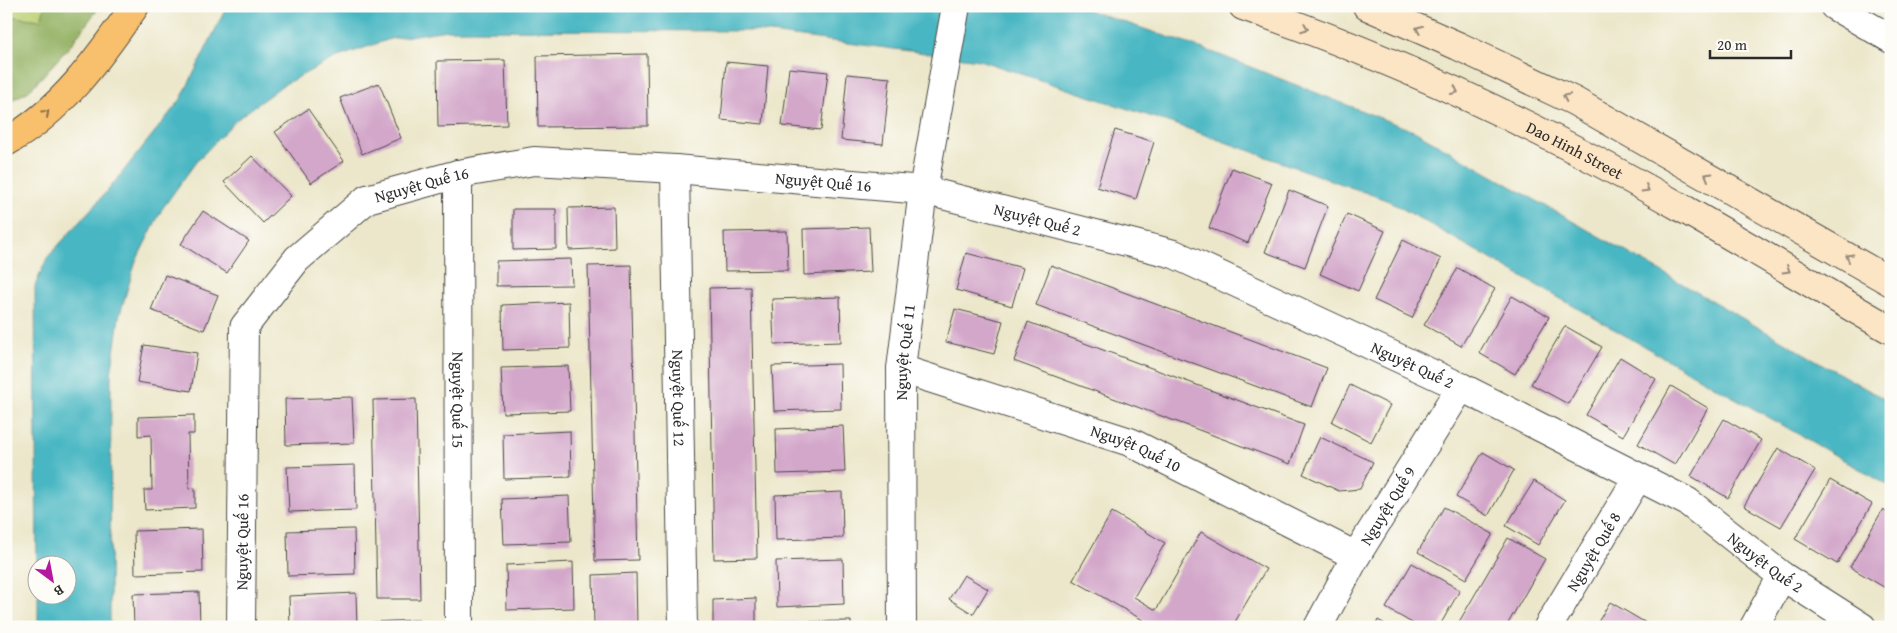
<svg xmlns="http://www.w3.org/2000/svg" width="1897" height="633" font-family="'Gentium Book Plus',serif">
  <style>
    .green { fill: #bcd174; stroke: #747e50 }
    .forest { fill: #95b366; stroke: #606f48 }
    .water { fill: #49b7c3; stroke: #3a7177 }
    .building { fill: #d3a7ca }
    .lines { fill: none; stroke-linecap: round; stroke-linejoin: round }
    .street-casing { stroke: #484743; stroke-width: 30 }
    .secondary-casing { stroke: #484743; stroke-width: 30 }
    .primary-casing { stroke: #484743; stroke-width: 30 }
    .street { stroke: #fff; stroke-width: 28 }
    .secondary { stroke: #fce5c4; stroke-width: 28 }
    .primary { stroke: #f8bf6c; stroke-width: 28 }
    .oneway { stroke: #948878 }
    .oneway2 { stroke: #876e48 }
    .labels { text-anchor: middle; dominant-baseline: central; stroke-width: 5; stroke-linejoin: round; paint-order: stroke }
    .street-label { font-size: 16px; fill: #2b2b2b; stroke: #fdfcf7 }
  </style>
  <rect width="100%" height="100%" fill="#fdfcf7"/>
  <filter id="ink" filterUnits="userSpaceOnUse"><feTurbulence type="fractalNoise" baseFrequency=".02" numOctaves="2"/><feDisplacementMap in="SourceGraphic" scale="10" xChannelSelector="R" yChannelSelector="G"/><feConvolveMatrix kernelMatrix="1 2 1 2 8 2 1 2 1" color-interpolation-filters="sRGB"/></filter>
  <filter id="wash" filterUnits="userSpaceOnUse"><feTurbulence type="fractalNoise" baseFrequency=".0096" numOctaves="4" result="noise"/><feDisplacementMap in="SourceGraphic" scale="20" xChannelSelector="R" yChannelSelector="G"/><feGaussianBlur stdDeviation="1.12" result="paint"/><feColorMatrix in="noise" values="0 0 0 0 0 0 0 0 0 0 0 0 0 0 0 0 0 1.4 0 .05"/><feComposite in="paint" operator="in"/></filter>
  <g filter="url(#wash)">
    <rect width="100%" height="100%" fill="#ece7ca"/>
    <path class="green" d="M6,6H45L41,20L6,16Z"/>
    <path class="forest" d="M45,6H100L70,46L29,91L6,103V16L41,20Z"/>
    <path class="water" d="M227,6H1077L1212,52L1416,132L1891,403V487L1389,201L1183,127L979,60L755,31L447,30L390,39L335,58L283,85L236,120L196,162L162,209L136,261L119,317L111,375L110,627H38V596H68V566H38L37,590L35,286L47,258L109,189L181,99Z"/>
    <g id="blocks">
      <g class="building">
        <path d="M647,54L648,126L538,127L537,56Z"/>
        <path d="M505,60L507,125L438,127L437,61Z"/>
        <path d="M726,62L768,66L763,124L721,120Z"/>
        <path d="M789,68L828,72L821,130L782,126Z"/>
        <path d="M847,74L890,78L883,144L841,140Z"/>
        <path d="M379,83L401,138L362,154L340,98Z"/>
        <path d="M308,109L344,161L311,183L275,132Z"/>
        <path d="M1115,130L1154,142L1136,199L1097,187Z"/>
        <path d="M252,156L291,196L263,223L224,182Z"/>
        <path d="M1232,168L1272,183L1248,243L1209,228Z"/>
        <path d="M1289,190L1328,206L1305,267L1265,252Z"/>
        <path d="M614,207L615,248L569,250L568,208Z"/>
        <path d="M513,209H556V249L513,250Z"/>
        <path d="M203,211L249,241L227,273L181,244Z"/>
        <path d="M1347,214L1385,231L1358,291L1320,274Z"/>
        <path d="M869,227L871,272L804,275L803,229Z"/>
        <path d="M787,231L788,270L725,271L724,232Z"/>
        <path d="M1403,240L1441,259L1412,318L1374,300Z"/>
        <path d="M966,253L1023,268L1012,306L956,290Z"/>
        <path d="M571,259L572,285L496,286V261Z"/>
        <path d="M631,265L638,560L595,561L588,266Z"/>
        <path d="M1051,265L1327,368L1312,407L1036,305Z"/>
        <path d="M1458,268L1495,289L1461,346L1424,325Z"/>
        <path d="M165,275L218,295L204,330L151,310Z"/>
        <path d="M751,287L757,558L714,559L709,288Z"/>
        <path d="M1512,296L1549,317L1515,374L1479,353Z"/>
        <path d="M840,297L841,342L774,344L772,299Z"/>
        <path d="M569,302L570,348L503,350L502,305Z"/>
        <path d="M955,309L1003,321L994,354L946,342Z"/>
        <path d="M1028,322L1304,425L1290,464L1014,361Z"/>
        <path d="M1565,326L1602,347L1568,404L1531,384Z"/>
        <path d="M144,345L197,353L191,391L137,382Z"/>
        <path d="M1620,357L1656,379L1623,436L1586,415Z"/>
        <path d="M840,364L841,409L774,411L772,366Z"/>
        <path d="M568,366L570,411L503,413L501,368Z"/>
        <path d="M1350,385L1390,405L1371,442L1332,422Z"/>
        <path d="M1671,386L1708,408L1675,465L1638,444Z"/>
        <path d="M352,397L354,443L286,445L285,399Z"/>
        <path d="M416,399L420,599H377L373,400Z"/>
        <path d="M194,415V434H188L189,489L195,488V508L145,510L144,490H152L151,435L138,436V417Z"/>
        <path d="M1724,419L1761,440L1728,498L1691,476Z"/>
        <path d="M843,426L845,472L777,474L776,429Z"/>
        <path d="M570,431L571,477L504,479L503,434Z"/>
        <path d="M1320,437L1373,462L1360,489L1339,491L1303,474Z"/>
        <path d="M1778,448L1815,470L1781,527L1744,506Z"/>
        <path d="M1483,452L1514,470L1488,516L1456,497Z"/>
        <path d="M355,465L356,510L289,512L287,467Z"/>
        <path d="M1830,480L1872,504L1837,564L1795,539Z"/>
        <path d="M1534,481L1565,500L1538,545L1506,526Z"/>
        <path d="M842,492L843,538L776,540L775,495Z"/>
        <path d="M569,496L571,542L504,544L502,499Z"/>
        <path d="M1444,507L1493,534L1466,579L1418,552Z"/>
        <path d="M1883,509L1891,514V582L1887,589L1850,567Z"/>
        <path d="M1112,512L1165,543L1134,597L1156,610L1201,532L1266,569L1232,627H1155L1073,580Z"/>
        <path d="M202,529L203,572L135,574L134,531Z"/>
        <path d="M354,529L355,574L288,576L287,531Z"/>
        <path d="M1508,538L1545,559L1506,627H1456Z"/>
        <path d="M843,559L844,604L777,607L776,561Z"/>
        <path d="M573,562L574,608L507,610L506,565Z"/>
        <path d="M1412,563L1460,590L1439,627H1419L1386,608Z"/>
        <path d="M636,573L637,627H594L593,575Z"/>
        <path d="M964,575L988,589L973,614L949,599Z"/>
        <path d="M199,592L200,627H134L133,594Z"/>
        <path d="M356,593L357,627H290L289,596Z"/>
        <path d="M756,598V627H713V600Z"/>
        <path d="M1610,602L1653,627H1595Z"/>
        <path d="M419,620V627H373L372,622Z"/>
        <path d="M1378,620L1390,627H1375Z"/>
        <path d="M851,621V627H774V622Z"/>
      </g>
    </g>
  </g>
  <g filter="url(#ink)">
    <use href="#blocks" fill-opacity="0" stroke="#484743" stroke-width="1"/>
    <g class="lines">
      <g class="street-casing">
        <g id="street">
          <path d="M1834,6L1891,39"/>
          <path id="s1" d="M675,169L683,627"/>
          <path id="s2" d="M458,174L459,627"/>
          <path id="s3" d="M901,369L1130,442L1356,556"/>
          <path id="s4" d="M241,627L244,327L297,259L367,199L458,174L534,161L675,169L923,190L1174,254L1461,387L1688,502L1782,576L1862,627"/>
          <path id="s5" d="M902,627L901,369L923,190L956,6"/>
          <path id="s6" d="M1318,627L1356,556L1461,387"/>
          <path id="s7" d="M1548,627L1638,477"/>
          <path d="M1754,627L1782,576"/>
        </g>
      </g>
      <g class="secondary-casing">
        <g id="secondary">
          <path id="s8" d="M1243,6C1352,44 1459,90 1562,143C1674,200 1782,267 1891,330"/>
          <path d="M1367,6L1458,46L1574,101L1891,282"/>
        </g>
      </g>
      <g class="primary-casing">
        <path id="primary" d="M6,142C61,112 100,56 135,6"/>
      </g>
      <use href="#street" class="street"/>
      <use href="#secondary" class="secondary"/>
      <use href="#primary" class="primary"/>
    </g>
    <defs><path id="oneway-chevron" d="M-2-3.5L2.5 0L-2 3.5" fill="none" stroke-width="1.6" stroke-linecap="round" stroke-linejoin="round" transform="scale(1.25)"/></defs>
    <g class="oneway">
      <use href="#oneway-chevron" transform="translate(1305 28) rotate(21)"/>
      <use href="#oneway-chevron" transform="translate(1419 29) rotate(-157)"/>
      <use href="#oneway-chevron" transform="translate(1455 91) rotate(25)"/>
      <use href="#oneway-chevron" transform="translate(1566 97) rotate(-154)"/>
      <use href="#oneway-chevron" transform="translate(1708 176) rotate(-150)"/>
      <use href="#oneway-chevron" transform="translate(1646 189) rotate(30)"/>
      <use href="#oneway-chevron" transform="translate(1849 257) rotate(-150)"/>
      <use href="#oneway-chevron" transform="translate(1787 270) rotate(30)"/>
    </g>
    <use class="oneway2" href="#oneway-chevron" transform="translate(46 113) rotate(-42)"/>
  </g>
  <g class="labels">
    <g class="street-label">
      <text stroke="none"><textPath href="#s8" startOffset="362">Dao Hinh Street</textPath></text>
      <text stroke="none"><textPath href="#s4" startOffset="940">Nguyệt Quế 16</textPath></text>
      <text stroke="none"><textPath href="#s4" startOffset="535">Nguyệt Quế 16</textPath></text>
      <text stroke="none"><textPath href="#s4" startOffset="1158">Nguyệt Quế 2</textPath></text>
      <text stroke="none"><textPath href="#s5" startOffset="275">Nguyệt Quế 11</textPath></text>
      <text stroke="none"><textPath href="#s4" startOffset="1562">Nguyệt Quế 2</textPath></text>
      <text stroke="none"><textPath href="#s1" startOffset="229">Nguyệt Quế 12</textPath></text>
      <text stroke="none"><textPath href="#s2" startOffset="226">Nguyệt Quế 15</textPath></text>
      <text stroke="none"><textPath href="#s3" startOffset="248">Nguyệt Quế 10</textPath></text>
      <text stroke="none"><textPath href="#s6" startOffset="140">Nguyệt Quế 9</textPath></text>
      <text stroke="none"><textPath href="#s4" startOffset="85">Nguyệt Quế 16</textPath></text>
      <text stroke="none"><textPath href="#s7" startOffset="88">Nguyệt Quế 8</textPath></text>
      <text stroke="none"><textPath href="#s4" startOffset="1968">Nguyệt Quế 2</textPath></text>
    </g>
  </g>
  <rect width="1897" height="633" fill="none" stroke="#fdfcf7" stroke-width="25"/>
  <g transform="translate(52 580) rotate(148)"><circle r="24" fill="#fdfcf7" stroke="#a9a8a5"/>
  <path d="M0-4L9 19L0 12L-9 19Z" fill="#b5179e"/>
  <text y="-8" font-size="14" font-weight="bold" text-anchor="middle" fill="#2b2b2b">B</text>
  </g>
  <path d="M1710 50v8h81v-8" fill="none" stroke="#2b2b2b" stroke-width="2.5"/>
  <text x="1717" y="50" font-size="15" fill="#2b2b2b" stroke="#fdfcf7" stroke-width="4" paint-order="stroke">20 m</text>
</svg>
